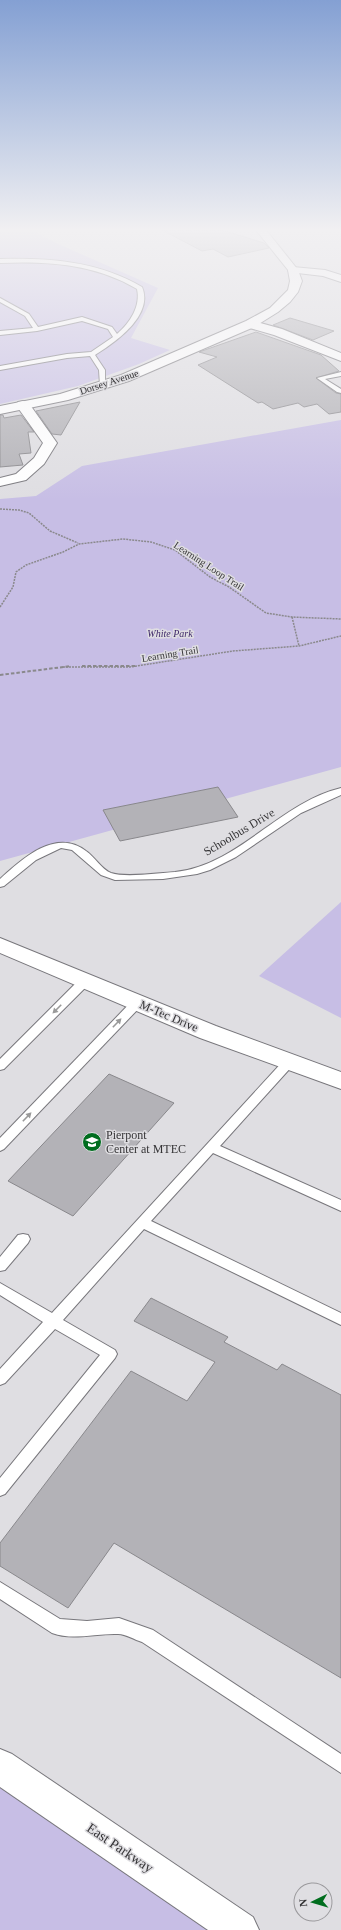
<svg xmlns="http://www.w3.org/2000/svg" width="341" height="1930" font-family="Georgia,serif">
  <style>
    .green { fill: #c7bee5 }
    .building { fill: #b3b2b7; stroke: #89888c }
    .lines { fill: none; stroke-linecap: round; stroke-linejoin: round }
    .service-casing { stroke: #78777c; stroke-width: 2 }
    .minor-casing { stroke: #78777c; stroke-width: 2 }
    .tertiary-casing { stroke: #78777c; stroke-width: 2 }
    .path-far1 { stroke: #8a898c; stroke-width: 1.5; stroke-dasharray: 2 1; stroke-linecap: butt }
    .path { stroke: #8a898c; stroke-width: 2; stroke-dasharray: 3.5 2; stroke-linecap: butt }
    .service { fill: #fff; fill-rule: evenodd }
    .minor { fill: #fff; fill-rule: evenodd }
    .tertiary { fill: #fff; fill-rule: evenodd }
    .oneway { fill: #9a9a9a }
    .labels { text-anchor: middle; dominant-baseline: central; stroke-width: 3; stroke-linejoin: round; paint-order: stroke }
    .far-street-label { font-size: 10px; fill: #353436; stroke: #dfdee2 }
    .far-park-label { font-size: 10px; font-style: italic; fill: #402a6a; stroke: #dfdee2 }
    .street-label { font-size: 12px; fill: #353436; stroke: #dfdee2 }
    .poi-label { font-size: 12px; fill: #353436; stroke: #dfdee2; text-anchor: start }
    .near-street-label { font-size: 14px; fill: #353436; stroke: #dfdee2 }
  </style>
  <rect width="100%" height="100%" fill="#dfdee2"/>
  <g class="green">
    <path d="M0,230H31L56,243L158,288L131,338L170,350L139,364L78,386L0,404Z"/>
    <path d="M341,420V767L0,861V499L36,496L82,466Z"/>
    <path d="M341,902V1018L259,976Z"/>
    <path d="M0,1766L240,1930H0Z"/>
  </g>
  <g class="building">
    <path d="M162,230H222L264,243L269,248L228,257L213,249L202,251Z"/>
    <path d="M290,318L334,331L313,340L273,325Z"/>
    <path d="M256,332L321,355L339,371L316,378L336,393L341,394V412L329,414L317,404L304,407L298,403L273,409L262,402L258,403L198,365L217,357L199,352Z"/>
    <path d="M80,402L61,435L52,434L36,411Z"/>
    <path d="M0,415H3L4,418L21,415L34,432H28L31,453L19,454L23,465L0,467Z"/>
    <path d="M218,787L238,817L120,841L103,810Z"/>
    <path d="M109,1074L174,1103L73,1216L8,1181Z"/>
    <path d="M151,1298L228,1337L224,1342L277,1370L282,1364L341,1395V1678L114,1543L68,1608L0,1566V1543L131,1371L187,1401L215,1362L134,1321Z"/>
  </g>
  <g class="lines">
    <g class="service-casing">
      <g id="service">
        <path d="M0,259C50,258 98,261 142,287C154,315 116,342 95,355L105,370V386L100,385L99,370L90,356L67,358L0,370V366L67,354L91,352L113,337L108,329L82,321L37,331L0,335V331L33,328L25,316L0,302V298L29,314L38,327L82,317L112,327L117,334C130,323 141,306 137,289C95,264 48,261 0,263Z"/>
        <path d="M341,372V376L325,379L341,389V393L337,392L317,378Z"/>
        <path d="M341,788V795L301,813L236,857L210,870L197,874L163,879L115,880L101,875L72,850L61,848L36,860L4,886L0,887V879C23,858 56,828 86,851C95,857 101,869 111,873C125,878 160,873 175,872C239,865 279,803 341,788Z"/>
        <path d="M85,977L91,981L89,984L4,1069L0,1070V1059L81,978Z"/>
        <path d="M137,999L141,1000L143,1003L141,1006L4,1149L0,1151V1138L133,1000Z"/>
        <path d="M290,1057L294,1058L296,1061L294,1064L220,1146L341,1200V1211L213,1153L151,1221L341,1313V1325L144,1229L63,1320L115,1350L117,1354L115,1358L5,1494L0,1496V1478L100,1355L55,1329L5,1383L0,1385V1369L43,1322L0,1295V1283L52,1313L286,1058Z"/>
        <path d="M23,1234L28,1235L30,1239L28,1243L5,1270L0,1271V1257L18,1235Z"/>
        <path d="M0,1582L60,1619L87,1621L119,1618L153,1630L341,1754V1773L142,1642C135,1640 126,1634 118,1634C96,1633 74,1641 52,1633L0,1599Z"/>
      </g>
    </g>
    <g class="minor-casing">
      <g id="minor">
        <path d="M293,267L325,270L341,275V282L323,276L289,272L288,270Z"/>
        <path d="M250,320L282,329L341,353V361L274,335L246,327L244,324Z"/>
        <path d="M23,401L28,402L57,443L44,464L26,480L0,486V478L16,474L34,458L43,443L16,405L18,402Z"/>
        <path d="M0,938L216,1026L341,1072V1089L200,1038L0,953Z"/>
        <path d="M0,1749L12,1754L253,1917L259,1930H208L0,1787Z"/>
      </g>
    </g>
    <g class="tertiary-casing">
      <path id="tertiary" d="M256,230H266L298,270L302,281L298,292L290,302L278,312L254,327L129,381L68,400L0,414V406L60,394L121,375L246,321L270,308L288,290L290,281L288,270Z"/>
    </g>
    <g class="path-far1">
      <path d="M0,509L19,510L29,513L50,531L78,543"/>
      <path d="M0,607L13,587L16,572L26,565L63,552L79,544L123,539L151,542L175,550L210,577L229,587L266,613L292,617L341,619"/>
      <path d="M292,617L299,646"/>
      <path d="M63,667H130L233,651L299,646L341,636"/>
    </g>
    <g class="path">
      <path d="M82,666H135"/>
      <path d="M0,675L71,666"/>
    </g>
    <use href="#service" class="service"/>
    <use href="#minor" class="minor"/>
    <use href="#tertiary" class="tertiary"/>
  </g>
  <defs><path id="oneway-solid" d="M-6-.8H1V-3.2L6.5 0L1 3.2V.8H-6Z"/></defs>
  <g class="oneway">
    <use href="#oneway-solid" transform="translate(57 1009) rotate(135)"/>
    <use href="#oneway-solid" transform="translate(117 1023) rotate(-46)"/>
    <use href="#oneway-solid" transform="translate(27 1117) rotate(-46)"/>
  </g>
  <linearGradient id="sky" x2="0" y2="1"><stop stop-color="#84a0d3"/><stop offset="0.46" stop-color="#f1f0f2"/><stop offset="1" stop-color="#f1f0f2" stop-opacity="0"/></linearGradient>
  <rect width="341" height="500" fill="url(#sky)"/>
  <defs>
    <g id="university-disc" transform="scale(1)"><circle r="9.5" fill="#006d1e" stroke="#dfdee2"/><path d="M0-5L7-2L0 1L-7-2ZM-4 1L0 2.5L4 1V4Q0 6-4 4Z" fill="#fff"/></g>
  </defs>
  <g fill-rule="evenodd">
    <use href="#university-disc" x="92" y="1142"/>
  </g>
  <g class="labels">
    <g class="far-street-label">
      <text transform="translate(109 382) rotate(-18)">Dorsey Avenue</text>
      <text transform="translate(209 566) rotate(33)">Learning Loop Trail</text>
      <text transform="translate(170 654) rotate(-9)">Learning Trail</text>
    </g>
    <g class="far-park-label">
      <text x="170" y="633">White Park</text>
    </g>
    <g class="street-label">
      <text transform="translate(239 832) rotate(-31)">Schoolbus Drive</text>
      <text transform="translate(169 1016) rotate(23)">M-Tec Drive</text>
    </g>
    <g class="poi-label">
      <text x="106" y="1135">Pierpont<tspan x="106" dy="14">Center at MTEC</tspan></text>
    </g>
    <g class="near-street-label">
      <text transform="translate(120 1848) rotate(34)">East Parkway</text>
    </g>
  </g>
  <g transform="translate(313 1902) rotate(265)"><circle r="19" fill="#dfdee2" stroke="#9b9a9d"/>
  <path d="M0-3L7 15L0 10L-7 15Z" fill="#006d1e"/>
  <text y="-6" font-size="11" font-weight="bold" text-anchor="middle" fill="#353436">N</text>
  </g>
</svg>
